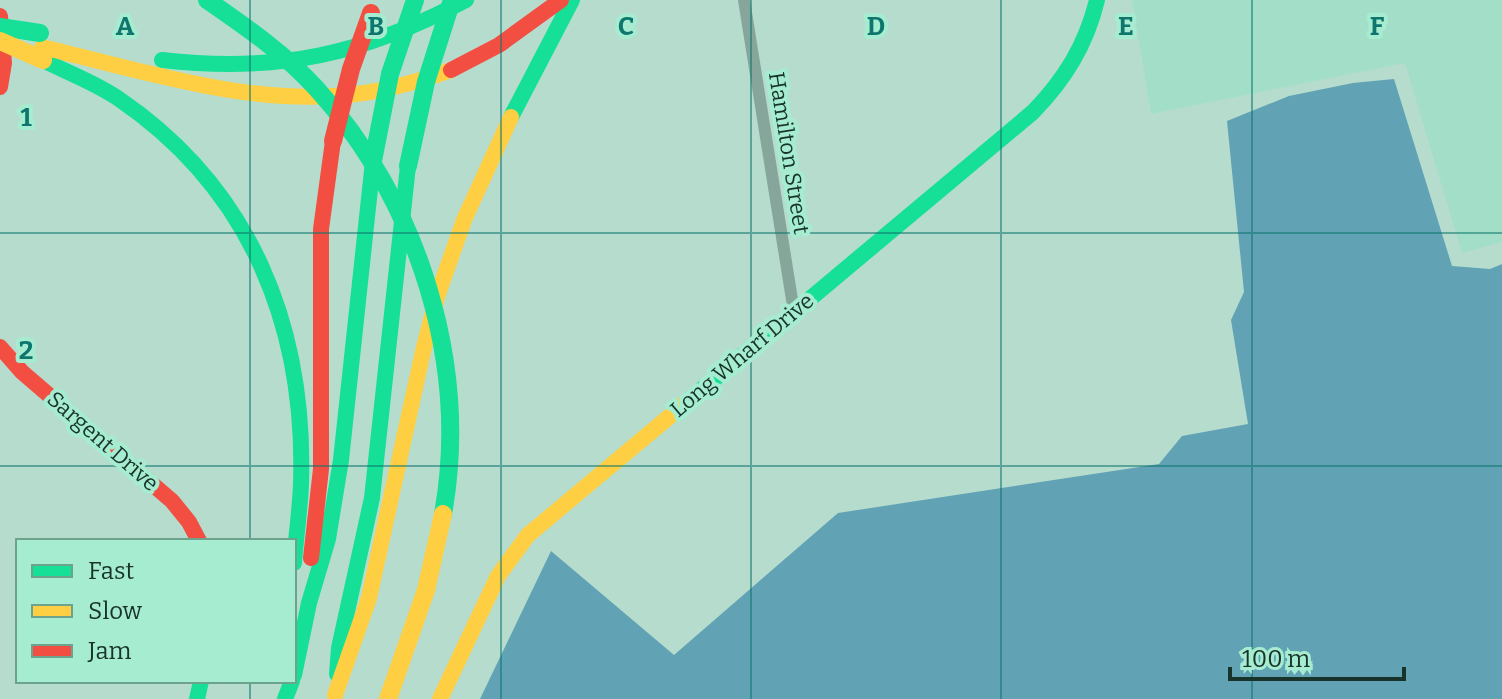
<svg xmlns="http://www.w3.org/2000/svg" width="1502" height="699" font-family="Bitter,serif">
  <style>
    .built { fill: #a3dfc8 }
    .water { fill: #61a3b5 }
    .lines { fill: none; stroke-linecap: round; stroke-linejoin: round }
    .street { stroke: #86a69b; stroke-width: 12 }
    .fast { stroke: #16e098; stroke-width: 16 }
    .slow { stroke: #ffcf43; stroke-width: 16 }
    .jam { stroke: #f24e42; stroke-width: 16 }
    .fast-bridge { stroke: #16e098; stroke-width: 18 }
    .slow-bridge { stroke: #ffcf43; stroke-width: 18 }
    .jam-bridge { stroke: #f24e42; stroke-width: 18 }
    .grid { fill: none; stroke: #0f766e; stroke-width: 2; stroke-opacity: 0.55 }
    .labels { text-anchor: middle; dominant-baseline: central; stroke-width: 8; stroke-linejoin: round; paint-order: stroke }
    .street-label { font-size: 22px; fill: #18342a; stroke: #a6ecd1 }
    .grid-label { font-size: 26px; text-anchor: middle; font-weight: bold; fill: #0f766e; stroke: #a6ecd1; stroke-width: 8; stroke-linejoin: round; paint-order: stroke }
  </style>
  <rect width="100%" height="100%" fill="#b6dcce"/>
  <path class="built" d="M1132,0H1502V242L1462,253L1405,63L1151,114Z"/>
  <path class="water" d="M1394,79L1452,266L1490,269L1502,264V699H480L551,551L674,655L838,513L1159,464L1182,436L1248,424L1231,320L1244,292L1227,121L1289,96L1353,83Z"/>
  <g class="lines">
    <path class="street" d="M744,0L794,312"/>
    <g class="fast">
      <path d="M43,60C68,73 96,83 119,99C251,189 306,327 301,484C300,510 296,537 294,563"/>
      <path d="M162,60C278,73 363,55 466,0"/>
      <path d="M511,117L572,0"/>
      <path d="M688,401L1033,112C1065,79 1086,45 1097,0"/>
      <path d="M337,674L339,648L372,498L408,166"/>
      <path d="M294,675L309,603L328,539L341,460L373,161"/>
      <path d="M197,699L201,681"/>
      <path d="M285,699L292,681"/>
    </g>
    <g class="slow">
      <path d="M42,47C143,71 251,107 356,94C389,90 420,81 451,70"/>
      <path d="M335,695L369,598L424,347L437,297L464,220L511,117"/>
      <path d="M440,699L498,576L528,535L688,401"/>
    </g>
    <g class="jam">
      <path d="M0,16L4,63L0,87"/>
      <path d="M451,70L499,45L561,0"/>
      <path d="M0,347L22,372L172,501L189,522L199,541"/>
      <path d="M311,558L321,469V229L333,141"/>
    </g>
    <g class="fast-bridge">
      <path d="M207,0C246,27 284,53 316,88C418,200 470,364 443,514"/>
      <path d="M0,27L40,33"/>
      <path d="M373,161L390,74L415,0"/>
      <path d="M408,166L426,82L452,0"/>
    </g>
    <g class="slow-bridge">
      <path d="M0,41L43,60"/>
      <path d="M388,699L426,590L443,514"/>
    </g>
    <path class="jam-bridge" d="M333,141L351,69L371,13"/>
  </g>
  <path class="grid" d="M250,0V541M501,0V699M751,0V699M1001,0V699M1252,0V699M0,233H1502M0,466H1502M250,681V699"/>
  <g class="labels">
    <g class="street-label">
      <text transform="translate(789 153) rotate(81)">Hamilton Street</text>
      <text transform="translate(742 355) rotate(-40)">Long Wharf Drive</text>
      <text transform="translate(103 441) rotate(41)">Sargent Drive</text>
    </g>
  </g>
  <g class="grid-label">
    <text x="125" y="35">A</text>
    <text x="376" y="35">B</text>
    <text x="626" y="35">C</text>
    <text x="876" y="35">D</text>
    <text x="1126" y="35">E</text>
    <text x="1377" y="35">F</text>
    <text x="26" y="126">1</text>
    <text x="26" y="359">2</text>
  </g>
  <rect x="16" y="539" width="280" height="144" fill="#a6ecd1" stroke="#6da28e" stroke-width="2"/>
  <rect x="32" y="565" width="40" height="12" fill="#16e098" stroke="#6da28e" stroke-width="2"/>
  <text x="88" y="579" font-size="24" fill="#18342a">Fast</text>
  <rect x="32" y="605" width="40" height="12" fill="#ffcf43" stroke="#6da28e" stroke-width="2"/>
  <text x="88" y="619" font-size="24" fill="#18342a">Slow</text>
  <rect x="32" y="645" width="40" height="12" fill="#f24e42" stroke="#6da28e" stroke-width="2"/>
  <text x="88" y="659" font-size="24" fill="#18342a">Jam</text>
  <path d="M1230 667v12h174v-12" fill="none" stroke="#18342a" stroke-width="4"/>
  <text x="1242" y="667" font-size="24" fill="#18342a" stroke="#a6ecd1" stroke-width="6" paint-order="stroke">100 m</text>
</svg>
